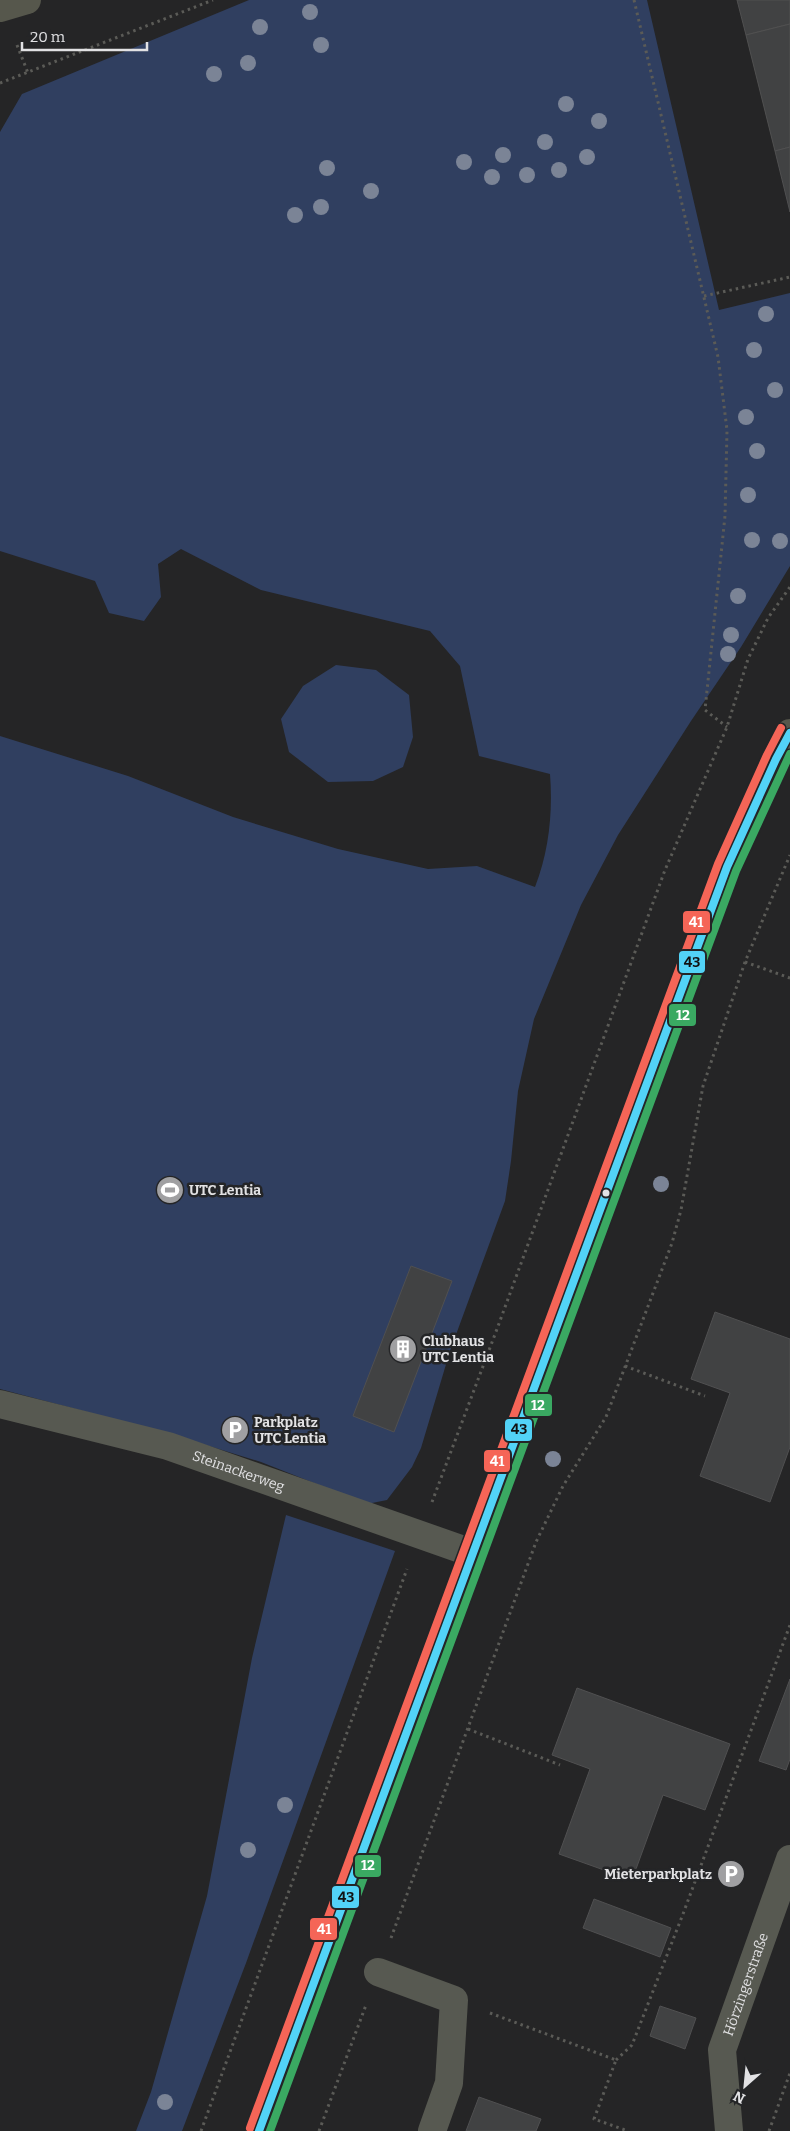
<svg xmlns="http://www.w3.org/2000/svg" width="790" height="2131" font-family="Bitter,serif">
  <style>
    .green { fill: #303f60 }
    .building { fill: #414243; stroke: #505051 }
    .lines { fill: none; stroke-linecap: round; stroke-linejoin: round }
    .path { stroke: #5b5b57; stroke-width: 3; stroke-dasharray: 2.5 4; stroke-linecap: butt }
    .minor { stroke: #575951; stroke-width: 28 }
    .major { stroke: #56574c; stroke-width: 28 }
    .bus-1-casing { stroke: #242527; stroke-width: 11 }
    .bus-2-casing { stroke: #242527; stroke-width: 11 }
    .bus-3-casing { stroke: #242527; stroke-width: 11 }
    .bus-1 { stroke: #52d3f7; stroke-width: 8 }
    .bus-2 { stroke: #3aa962; stroke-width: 8 }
    .bus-3 { stroke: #f56557; stroke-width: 8 }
    .tree { fill: #7b8496 }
    .bus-dot { fill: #e2e2e4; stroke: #242527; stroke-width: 2 }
    .labels { text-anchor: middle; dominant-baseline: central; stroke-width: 5; stroke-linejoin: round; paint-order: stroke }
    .poi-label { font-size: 14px; font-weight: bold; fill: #e2e2e4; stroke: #242527; text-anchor: start }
    .street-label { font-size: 14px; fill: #e2e2e4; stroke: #242527 }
    .line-badge { stroke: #242527; stroke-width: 2 }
    .badge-label { font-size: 14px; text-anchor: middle; font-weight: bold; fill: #fff }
    .pale-badge-label { font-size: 14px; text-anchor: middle; font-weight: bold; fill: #111 }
  </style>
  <rect width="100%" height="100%" fill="#252526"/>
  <g class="green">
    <path d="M249,0H647L719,310L790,293V566L741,647L691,721L618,835L581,905L534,1019L518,1091L511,1161L505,1201L450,1351L421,1448L412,1467L387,1500L367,1504L261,1462L170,1434L0,1389V736L128,776L233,817L338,849L428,869L477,866L535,887C549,851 553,812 550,774L479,756L460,666L430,631L261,590L181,549L158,564L161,597L144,621L109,613L95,581L0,551V132L22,94Z"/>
    <path d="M336,665L376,670L409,695L413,737L403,767L373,781L328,782L289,752L281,719L303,686Z"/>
    <path d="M286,1515L395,1551L246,1963L182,2131H136L151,2092L207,1896L252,1658Z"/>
  </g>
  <g class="building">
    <path d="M737,0H790V24L746,35Z"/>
    <path d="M790,24V147L775,151L746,35Z"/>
    <path d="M790,147V212L775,151Z"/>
    <path d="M411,1266L452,1281L394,1432L353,1416Z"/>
    <path d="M715,1312L790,1339V1447L770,1502L700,1476L730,1393L691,1379Z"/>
    <path d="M790,1679V1759L786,1770L759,1761Z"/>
    <path d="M577,1688L730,1744L705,1810L663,1795L632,1880L559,1854L590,1769L552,1755Z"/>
    <path d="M594,1899L671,1928L660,1957L583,1928Z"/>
    <path d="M660,2006L696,2018L685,2049L650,2036Z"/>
    <path d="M479,2097L541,2119L536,2131H466Z"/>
  </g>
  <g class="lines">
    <g class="path">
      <path d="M634,0L718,357L727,430L725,516L705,710L727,727"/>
      <path d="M17,45L28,73"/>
      <path d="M0,83L213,0"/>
      <path d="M704,296L790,277"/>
      <path d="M745,962L790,978"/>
      <path d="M625,1366L705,1396"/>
      <path d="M432,1502L497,1329L665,870L727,727L748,659L768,618L790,587"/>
      <path d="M468,1729L560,1765"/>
      <path d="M391,1938L536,1542L563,1486L606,1417L672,1243L681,1210L703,1086L745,962L790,855"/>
      <path d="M490,2013L616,2060L594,2119L628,2131"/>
      <path d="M616,2060L632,2045L683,1914L790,1625"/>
      <path d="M201,2131L407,1569"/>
      <path d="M319,2131L366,2005"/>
      <path d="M769,2131L790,2073"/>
    </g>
    <g class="minor">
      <path id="s1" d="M0,1404L168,1446L472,1553"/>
      <path d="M378,1972L454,2000L449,2083L432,2131"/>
      <path id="s2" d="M729,2131L722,2050L790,1859"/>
    </g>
    <g class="major">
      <path d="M0,8L27,0"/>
      <path d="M259,2131L727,867L776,759L790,733"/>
    </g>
    <g class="bus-1-casing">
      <path id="bus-1" d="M259,2131L727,867L776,759L790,733"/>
    </g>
    <g class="bus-2-casing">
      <path id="bus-2" d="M270,2131L736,871L790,754"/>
    </g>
    <g class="bus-3-casing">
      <path id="bus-3" d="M250,2128L718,864L767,755L781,728"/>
    </g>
    <use href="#bus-1" class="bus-1"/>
    <use href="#bus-2" class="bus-2"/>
    <use href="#bus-3" class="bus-3"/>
  </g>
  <g class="tree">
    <circle cx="310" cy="12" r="8"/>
    <circle cx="260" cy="27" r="8"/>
    <circle cx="321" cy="45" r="8"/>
    <circle cx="248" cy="63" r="8"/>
    <circle cx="214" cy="74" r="8"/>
    <circle cx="566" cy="104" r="8"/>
    <circle cx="599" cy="121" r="8"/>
    <circle cx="545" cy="142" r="8"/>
    <circle cx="503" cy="155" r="8"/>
    <circle cx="587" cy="157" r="8"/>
    <circle cx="464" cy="162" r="8"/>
    <circle cx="327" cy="168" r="8"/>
    <circle cx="559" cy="170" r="8"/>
    <circle cx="527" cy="175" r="8"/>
    <circle cx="492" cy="177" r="8"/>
    <circle cx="371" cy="191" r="8"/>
    <circle cx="321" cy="207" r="8"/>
    <circle cx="295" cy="215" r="8"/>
    <circle cx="766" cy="314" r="8"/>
    <circle cx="754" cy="350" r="8"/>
    <circle cx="775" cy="390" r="8"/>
    <circle cx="746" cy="417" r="8"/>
    <circle cx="757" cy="451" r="8"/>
    <circle cx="748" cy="495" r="8"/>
    <circle cx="752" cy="540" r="8"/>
    <circle cx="780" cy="541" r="8"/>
    <circle cx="738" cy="596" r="8"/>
    <circle cx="731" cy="635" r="8"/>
    <circle cx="728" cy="654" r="8"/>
    <circle cx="661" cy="1184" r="8"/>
    <circle cx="553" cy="1459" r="8"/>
    <circle cx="285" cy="1805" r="8"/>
    <circle cx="248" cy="1850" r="8"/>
    <circle cx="165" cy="2102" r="8"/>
  </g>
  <defs>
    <g id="stadium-disc" transform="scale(1.4375)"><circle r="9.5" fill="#a0a0a2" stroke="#242527"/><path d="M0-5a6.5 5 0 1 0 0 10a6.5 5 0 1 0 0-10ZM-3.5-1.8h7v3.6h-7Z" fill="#fff"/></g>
    <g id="building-disc" transform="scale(1.4375)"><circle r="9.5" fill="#a0a0a2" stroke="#242527"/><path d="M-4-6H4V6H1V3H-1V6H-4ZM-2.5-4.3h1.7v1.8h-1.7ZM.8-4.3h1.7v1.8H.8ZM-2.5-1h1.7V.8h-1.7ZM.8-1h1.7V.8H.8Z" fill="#fff"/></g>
    <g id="parking-disc" transform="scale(1.4375)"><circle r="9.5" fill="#a0a0a2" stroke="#242527"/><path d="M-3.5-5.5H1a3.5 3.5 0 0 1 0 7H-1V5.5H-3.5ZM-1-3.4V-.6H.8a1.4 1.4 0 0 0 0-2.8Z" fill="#fff"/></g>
  </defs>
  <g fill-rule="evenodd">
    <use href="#stadium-disc" x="170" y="1190"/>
    <use href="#building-disc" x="403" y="1349"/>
    <use href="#parking-disc" x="235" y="1430"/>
    <use href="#parking-disc" x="731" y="1874"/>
  </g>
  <circle class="bus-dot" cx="606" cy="1193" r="4.5"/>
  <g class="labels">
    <g class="poi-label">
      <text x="189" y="1190">UTC Lentia</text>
      <text x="422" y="1341">Clubhaus<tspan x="422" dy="16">UTC Lentia</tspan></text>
      <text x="254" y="1422">Parkplatz<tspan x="254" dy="16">UTC Lentia</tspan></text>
      <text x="712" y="1874" text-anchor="end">Mieterparkplatz</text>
    </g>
    <g class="street-label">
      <text stroke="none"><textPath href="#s1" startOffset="248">Steinackerweg</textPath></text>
      <text stroke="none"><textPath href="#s2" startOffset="151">Hörzingerstraße</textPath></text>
    </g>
  </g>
  <g class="line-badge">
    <rect x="682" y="910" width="29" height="24" rx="5" fill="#f56557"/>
    <rect x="678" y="950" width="28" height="24" rx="5" fill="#52d3f7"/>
    <rect x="668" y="1003" width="29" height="24" rx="5" fill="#3aa962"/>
    <rect x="524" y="1393" width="29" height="24" rx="5" fill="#3aa962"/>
    <rect x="504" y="1418" width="29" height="24" rx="5" fill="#52d3f7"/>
    <rect x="483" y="1449" width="28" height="24" rx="5" fill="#f56557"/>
    <rect x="354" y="1854" width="28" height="24" rx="5" fill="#3aa962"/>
    <rect x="331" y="1885" width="29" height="24" rx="5" fill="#52d3f7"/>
    <rect x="309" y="1917" width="29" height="24" rx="5" fill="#f56557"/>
  </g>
  <g class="badge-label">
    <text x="696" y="927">41</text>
    <text x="683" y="1020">12</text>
    <text x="538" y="1410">12</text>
    <text x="497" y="1466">41</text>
    <text x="368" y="1870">12</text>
    <text x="324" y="1934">41</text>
  </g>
  <g class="pale-badge-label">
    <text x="692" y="967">43</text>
    <text x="519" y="1434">43</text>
    <text x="346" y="1902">43</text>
  </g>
  <g transform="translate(745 2086) rotate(207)" stroke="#242527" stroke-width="4" paint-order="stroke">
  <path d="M0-4L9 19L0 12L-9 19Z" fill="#e2e2e4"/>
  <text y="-8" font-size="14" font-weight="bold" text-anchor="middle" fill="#e2e2e4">N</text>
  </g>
  <path d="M22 42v8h125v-8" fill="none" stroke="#e2e2e4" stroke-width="2.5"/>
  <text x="30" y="42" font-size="15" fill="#e2e2e4" stroke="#242527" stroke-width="4" paint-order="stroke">20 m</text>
</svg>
